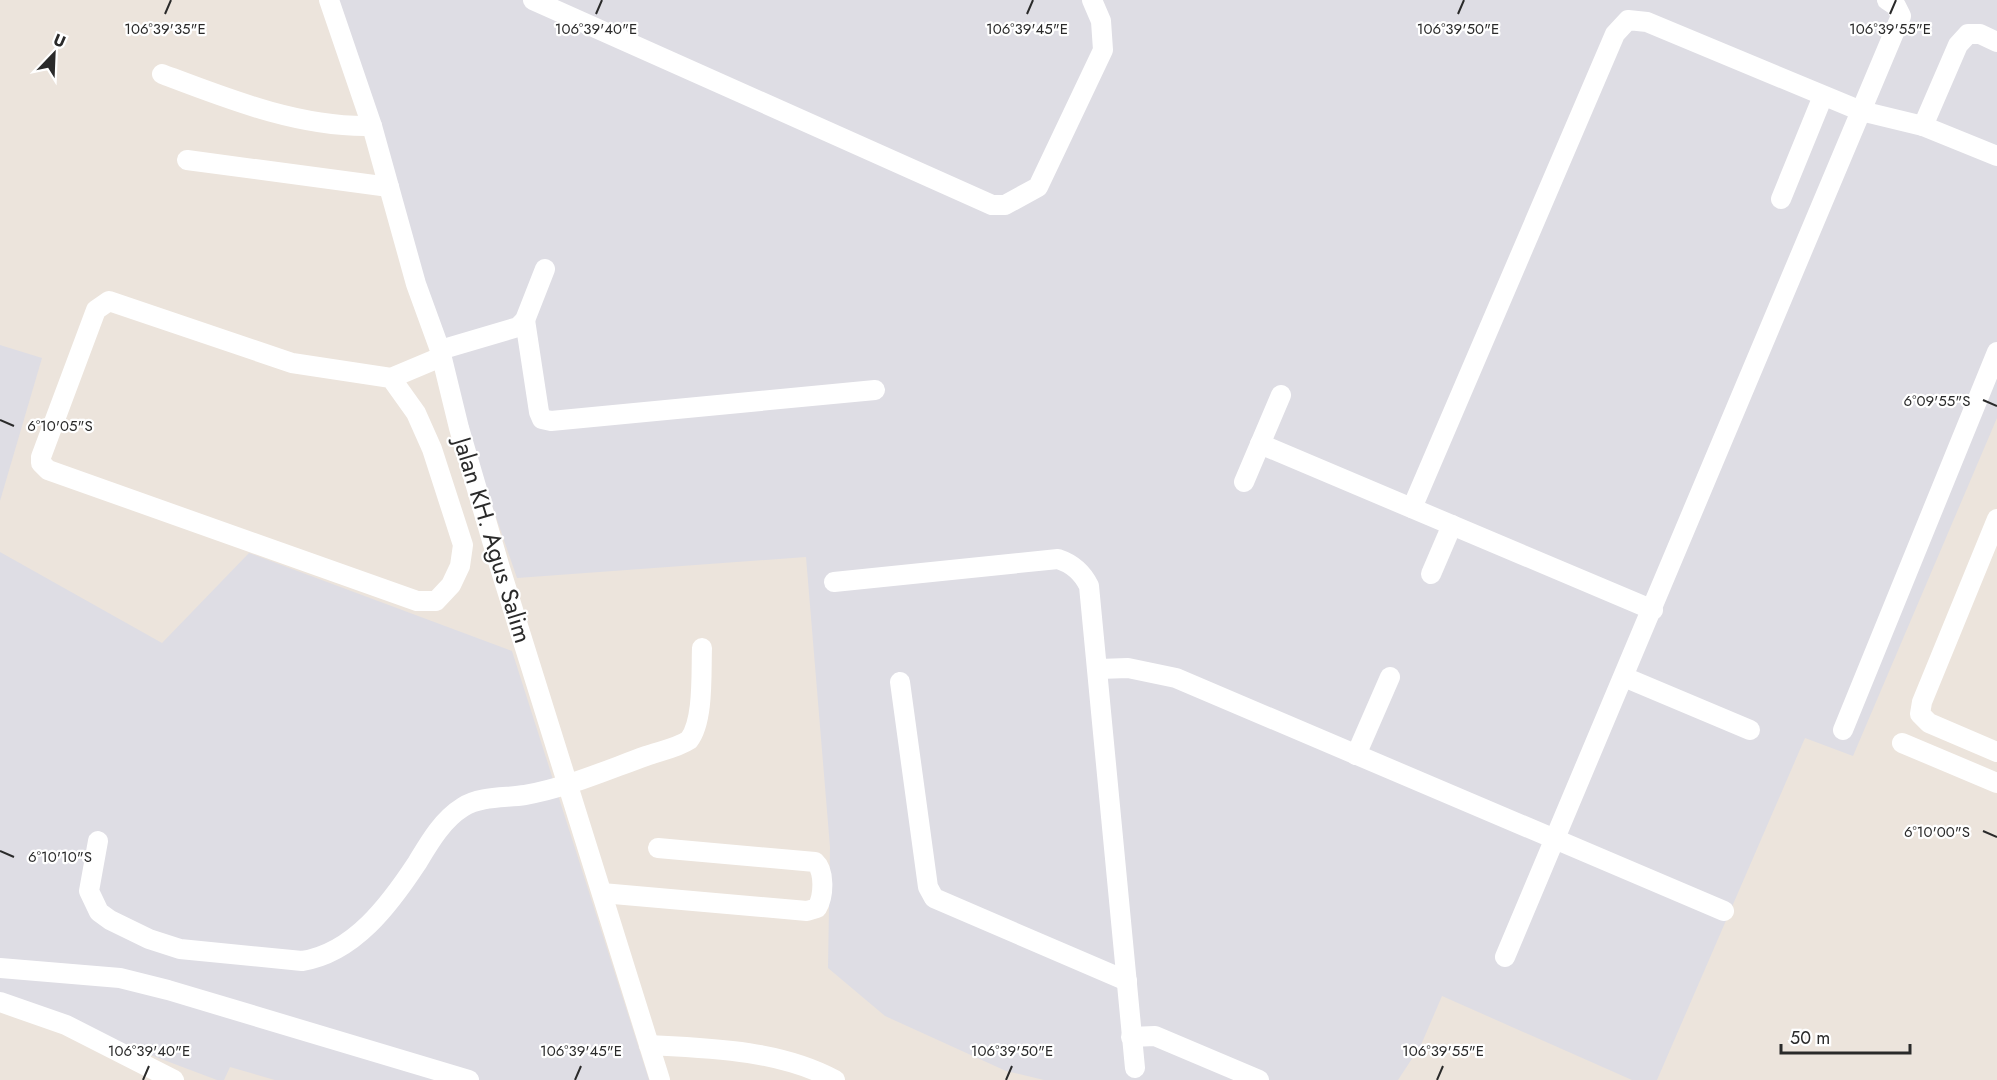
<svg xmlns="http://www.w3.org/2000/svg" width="1997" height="1080" font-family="Jost,sans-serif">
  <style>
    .industrial { fill: #dedde4 }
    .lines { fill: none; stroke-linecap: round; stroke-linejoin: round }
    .minor { stroke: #fff; stroke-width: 20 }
    .ticks { fill: none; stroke: #2a2a2a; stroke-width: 2 }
    .labels { text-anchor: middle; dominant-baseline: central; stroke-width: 4.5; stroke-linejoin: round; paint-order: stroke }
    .street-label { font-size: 24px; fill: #2a2a2a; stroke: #fff }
    .ticks-label { font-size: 15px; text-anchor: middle; fill: #2a2a2a; stroke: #fff; stroke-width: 4.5; stroke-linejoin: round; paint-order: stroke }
  </style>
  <rect width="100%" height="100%" fill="#ece4dc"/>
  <g class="industrial">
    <path d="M335,0H1997V418L1853,756L1805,738L1657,1080H1632L1442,996L1421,1045L1398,1080H1044L1006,1071L885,1016L828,968L830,847L806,557L517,578L407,258Z"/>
    <path d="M0,345L42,358L0,501Z"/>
    <path d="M0,552L162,643L249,553L512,651L649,1080H275L230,1067L224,1080H217L23,1007L0,1001Z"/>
  </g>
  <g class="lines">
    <g class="minor">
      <path d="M329,0L372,126L416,284L440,350L459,428L500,568L660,1080"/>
      <path d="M533,0L992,205H1005L1038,187L1103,50L1101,21L1092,0"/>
      <path d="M162,74C228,99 300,128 372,126"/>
      <path d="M1923,126L1958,45L1968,34H1980L1997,42"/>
      <path d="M187,160L389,187"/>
      <path d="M1781,199L1823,96"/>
      <path d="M525,320L539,412L542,419L551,421L875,390"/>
      <path d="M440,350L518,327L525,320L545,269"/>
      <path d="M391,378L416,413L432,449L463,545L460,566L451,585L436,601H417L48,470L41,463V457L96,310L109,301L292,363L391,378L441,357"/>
      <path d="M1260,444L1653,610"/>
      <path d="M1244,482L1281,395"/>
      <path d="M1412,508L1615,34L1628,20L1647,22L1861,111L1923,126L1997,156"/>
      <path d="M1997,519L1922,702L1920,714L1929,723L1997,752"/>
      <path d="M1431,574L1452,525"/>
      <path d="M834,582L1058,559C1073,564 1082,572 1089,586L1135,1068"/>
      <path d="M1099,669L1128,668L1176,678L1724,911"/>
      <path d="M1624,677L1750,730"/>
      <path d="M900,682L928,887L934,898L1127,981"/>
      <path d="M1843,730L1997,352"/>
      <path d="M1902,743L1997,783"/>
      <path d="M1356,755L1390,677"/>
      <path d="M98,841L89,891L99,912L110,920L149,939L180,949L302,961C354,953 390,904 417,863C429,843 442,820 463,807C480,796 505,798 525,795C566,788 607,770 646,756C660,751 677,748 689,740C704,721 701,672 702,648"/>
      <path d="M602,893L807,911L817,908C824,896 825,871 815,862L658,848"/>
      <path d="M1505,957L1901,16L1896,6L1887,0"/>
      <path d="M0,968L120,978L168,990L469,1080"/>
      <path d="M0,1002L66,1025L174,1080"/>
      <path d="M1131,1037L1155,1036L1259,1080"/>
      <path d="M649,1045C710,1048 780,1050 835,1080"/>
    </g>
  </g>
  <path class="ticks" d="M165,14L171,0M596,14L602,0M1027,14L1033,0M1458,14L1464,0M1890,14L1896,0M1983,400L1997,406M0,420L14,426M1983,831L1997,837M0,851L14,857M143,1080L149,1066M575,1080L581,1066M1006,1080L1012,1066M1437,1080L1443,1066"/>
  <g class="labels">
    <g class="street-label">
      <text transform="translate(493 540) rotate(73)">Jalan KH. Agus Salim</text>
    </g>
  </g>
  <g class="ticks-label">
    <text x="165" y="34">106°39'35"E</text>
    <text x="596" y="34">106°39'40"E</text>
    <text x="1027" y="34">106°39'45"E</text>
    <text x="1458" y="34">106°39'50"E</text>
    <text x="1890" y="34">106°39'55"E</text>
    <text x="1937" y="406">6°09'55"S</text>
    <text x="60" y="431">6°10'05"S</text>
    <text x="1937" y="837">6°10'00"S</text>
    <text x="60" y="862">6°10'10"S</text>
    <text x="149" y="1056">106°39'40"E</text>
    <text x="581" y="1056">106°39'45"E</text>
    <text x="1012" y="1056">106°39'50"E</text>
    <text x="1443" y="1056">106°39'55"E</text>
  </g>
  <g transform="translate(54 54) rotate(23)" stroke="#ffffff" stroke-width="4.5" paint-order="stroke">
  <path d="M0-4.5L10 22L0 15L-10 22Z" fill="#2a2a2a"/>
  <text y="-9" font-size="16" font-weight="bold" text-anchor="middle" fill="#2a2a2a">U</text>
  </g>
  <path d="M1781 1044v9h129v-9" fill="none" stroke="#2a2a2a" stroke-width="3"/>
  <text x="1790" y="1044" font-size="18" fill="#2a2a2a" stroke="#ffffff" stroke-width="4.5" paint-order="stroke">50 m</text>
</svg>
